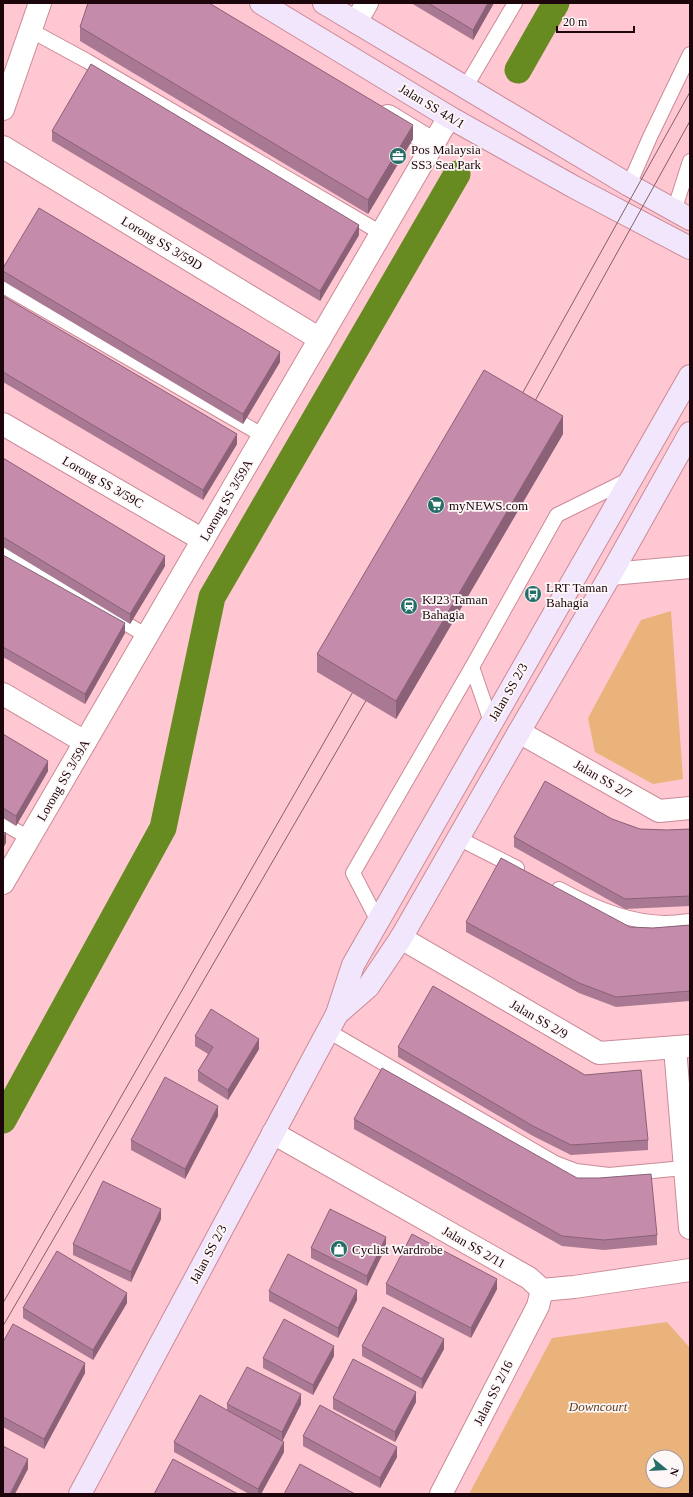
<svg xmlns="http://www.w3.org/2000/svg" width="693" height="1497" font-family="'Times New Roman',serif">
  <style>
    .green { fill: #e9b37b; fill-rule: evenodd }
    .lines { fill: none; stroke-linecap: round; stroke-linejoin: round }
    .canal { stroke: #678a21; stroke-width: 27 }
    .service-casing { stroke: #cb8a97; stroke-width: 16 }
    .minor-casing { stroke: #cb8a97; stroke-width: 24 }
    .secondary-casing { stroke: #cb8a97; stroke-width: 24 }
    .service { stroke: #fff; stroke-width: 14 }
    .minor { stroke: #fff; stroke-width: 22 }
    .secondary { stroke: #f1e6fc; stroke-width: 22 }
    .tram { stroke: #845f67; stroke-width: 1 }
    .wall { fill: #a97892 }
    .shaded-wall { fill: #8a6177 }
    .building { fill: #c58baa; stroke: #8a6177 }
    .labels { text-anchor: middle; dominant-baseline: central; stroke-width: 3.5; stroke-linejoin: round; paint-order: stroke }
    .street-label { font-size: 13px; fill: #1c060c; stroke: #fef7f8 }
    .poi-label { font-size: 13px; fill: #1c060c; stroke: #fef7f8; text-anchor: start }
    .park-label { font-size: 13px; font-style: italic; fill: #5f3f1d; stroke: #fef7f8 }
  </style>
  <rect width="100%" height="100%" fill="#ffc7d1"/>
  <g class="green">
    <path d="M671,611L683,779L653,784L595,752L588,718L641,620Z"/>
    <path d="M667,1322L690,1348V1494H469L552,1338ZM653,1457H677V1481H653Z"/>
  </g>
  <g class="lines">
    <g class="canal">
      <path d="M518,70L556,3"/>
      <path d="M3,1120L163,828L212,597L457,174"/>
    </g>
    <g class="service-casing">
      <g id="service">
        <path d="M30,30L87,61L381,233"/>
        <path d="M465,88L515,3"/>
        <path d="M629,185L650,137L690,54"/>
        <path d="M674,211L690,161"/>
        <path d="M3,286L264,436"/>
        <path d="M3,551L147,636"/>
        <path d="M472,667L491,722"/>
        <path d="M3,823L29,838"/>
        <path d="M458,838L517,868"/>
        <path d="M559,889C590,906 629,923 665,923C673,923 682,922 690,921"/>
        <path d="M378,921L353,873L472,667L557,515L630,479"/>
        <path d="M328,1031L555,1163L576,1171L609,1175L684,1168"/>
      </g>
    </g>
    <g class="minor-casing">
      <g id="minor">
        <path d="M356,22L367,3"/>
        <path d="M3,109L40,3"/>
        <path d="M388,116L434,144"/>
        <path d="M3,147L320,339"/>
        <path d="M3,424L203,540"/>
        <path d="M611,574L690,567"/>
        <path d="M3,694L85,742"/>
        <path d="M519,732L659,811L690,808"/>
        <path d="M3,883L449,117"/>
        <path d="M401,938L599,1053L690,1046"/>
        <path d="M675,1048L690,1228"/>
        <path d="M273,1133L529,1278L542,1290L574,1287L690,1270"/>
        <path d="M441,1494L538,1306L542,1290"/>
      </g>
    </g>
    <g class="secondary-casing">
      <g id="secondary">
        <path d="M261,3L449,117L574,187L690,248"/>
        <path d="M324,3L629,185L690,219"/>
        <path d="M337,1014L368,987L401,938L519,732L611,574L690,433"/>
        <path d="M80,1494L337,1014L353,965L690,376"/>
      </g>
    </g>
    <use href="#service" class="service"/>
    <use href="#minor" class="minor"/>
    <use href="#secondary" class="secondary"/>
    <g class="tram">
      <path d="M517,403L690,92"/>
      <path d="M530,410L690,121"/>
      <path d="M3,1303L358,683"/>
      <path d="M3,1326L371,692"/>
    </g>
  </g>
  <g class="wall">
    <path d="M411,3H494L473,40Z"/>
    <path d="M80,27L413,139L368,214L80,41Z"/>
    <path d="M52,131L359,235L320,301L52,141Z"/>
    <path d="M3,271L280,362L243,424L3,281Z"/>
    <path d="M3,296L237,444L203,500L3,382Z"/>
    <path d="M563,434L396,719L317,672V654Z"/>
    <path d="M3,458L165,566L130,624L3,547Z"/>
    <path d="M3,555L125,633L85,704L3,657Z"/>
    <path d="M3,734L48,771L16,826L3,818Z"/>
    <path d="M612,819L640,829L667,830L690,829V906L625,909L514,847V837Z"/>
    <path d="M466,922L653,928L690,925V1001L616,1007L579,993L466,932Z"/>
    <path d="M195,1036L259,1049L228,1100L198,1081V1071L208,1054L195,1046Z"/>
    <path d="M398,1047L585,1075L648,1140V1150L571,1155L533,1136L398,1057Z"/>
    <path d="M218,1116L185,1179L131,1150V1140Z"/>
    <path d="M354,1119L657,1235V1245L604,1250L562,1246L354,1129Z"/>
    <path d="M161,1219L131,1282L73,1255V1244Z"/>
    <path d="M386,1247L367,1286L311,1258V1248Z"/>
    <path d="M386,1284L497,1289L471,1338L386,1294Z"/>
    <path d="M269,1291L357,1300L338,1338L269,1301Z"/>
    <path d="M127,1303L93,1360L23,1318V1308Z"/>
    <path d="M3,1342L85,1373L44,1449L3,1427Z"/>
    <path d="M362,1346L444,1349L422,1389L362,1356Z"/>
    <path d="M334,1356L313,1395L263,1368V1358Z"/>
    <path d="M333,1398L416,1402L395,1442L333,1409Z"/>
    <path d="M227,1404H301L282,1441L284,1452L261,1494H249L174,1452V1442L227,1410Z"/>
    <path d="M303,1436L397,1457L380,1488L303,1446Z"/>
  </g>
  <g class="shaded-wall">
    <path d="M488,3H494L473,40V30Z"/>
    <path d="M413,125V139L368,214V200Z"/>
    <path d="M359,225V235L320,301V291Z"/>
    <path d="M280,352V362L243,424V414Z"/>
    <path d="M563,416V434L396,719V701Z"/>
    <path d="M237,434V444L203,500V490Z"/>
    <path d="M165,556V566L130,624V614Z"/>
    <path d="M125,623V633L85,704V694Z"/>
    <path d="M48,761V771L16,826V816Z"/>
    <path d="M6,833V843L3,848V838Z"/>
    <path d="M259,1039V1049L228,1100V1090Z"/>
    <path d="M218,1106V1116L185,1179V1169Z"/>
    <path d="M161,1209V1219L131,1282V1272Z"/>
    <path d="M386,1237V1247L367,1286V1276Z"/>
    <path d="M497,1279V1289L471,1338V1328Z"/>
    <path d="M357,1290V1300L338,1338V1328Z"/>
    <path d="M127,1293V1303L93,1360V1350Z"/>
    <path d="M444,1339V1349L422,1389V1379Z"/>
    <path d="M334,1346V1356L313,1395V1385Z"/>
    <path d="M85,1363V1373L44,1449V1439Z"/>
    <path d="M416,1392V1402L395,1442V1432Z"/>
    <path d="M301,1394V1404L282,1442V1432Z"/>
    <path d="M284,1442V1452L261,1494H258V1489Z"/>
    <path d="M397,1447V1457L380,1488V1478Z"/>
    <path d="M28,1459V1469L15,1494H10Z"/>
  </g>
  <g class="building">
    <path d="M88,3H209L413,125L368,200L80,27Z"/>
    <path d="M428,3H488L473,30Z"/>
    <path d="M91,64L359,225L320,291L52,131Z"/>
    <path d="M39,208L280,352L243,414L3,271V268Z"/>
    <path d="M3,296L237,434L203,490L3,372Z"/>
    <path d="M484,370L563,416L396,701L317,654Z"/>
    <path d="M3,458L165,556L130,614L3,537Z"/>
    <path d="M3,555L125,623L85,694L3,647Z"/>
    <path d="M3,734L48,761L16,816L3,808Z"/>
    <path d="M545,781L612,819L640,829L667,830L690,829V896L625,899L514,837Z"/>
    <path d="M3,832L6,833L3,838Z"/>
    <path d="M501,858L630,927L653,928L690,925V991L616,997L579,983L466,922Z"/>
    <path d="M433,986L585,1075L641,1070L648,1140L571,1145L533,1126L398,1047Z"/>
    <path d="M211,1009L259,1039L228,1090L198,1071L213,1047L195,1036Z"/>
    <path d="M382,1068L577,1178H599L651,1174L657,1235L604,1240L562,1236L354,1119Z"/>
    <path d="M165,1077L218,1106L185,1169L131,1140Z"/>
    <path d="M103,1181L161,1209L131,1272L73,1244Z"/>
    <path d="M330,1209L386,1237L367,1276L311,1248Z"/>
    <path d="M412,1234L497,1279L471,1328L386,1284Z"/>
    <path d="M57,1251L127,1293L93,1350L23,1308Z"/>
    <path d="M288,1254L357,1290L338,1328L269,1291Z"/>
    <path d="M383,1307L444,1339L422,1379L362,1346Z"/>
    <path d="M284,1319L334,1346L313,1385L263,1358Z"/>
    <path d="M13,1324L85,1363L44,1439L3,1417V1342Z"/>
    <path d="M353,1359L416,1392L395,1432L333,1398Z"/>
    <path d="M247,1367L301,1394L282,1432L227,1404Z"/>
    <path d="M200,1395L284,1442L258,1489L174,1442Z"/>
    <path d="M320,1405L397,1447L380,1478L303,1436Z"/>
    <path d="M3,1446L28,1459L10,1494H3Z"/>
    <path d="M173,1459L238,1494H154Z"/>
    <path d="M300,1464L355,1494H284Z"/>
  </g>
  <defs>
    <g id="office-disc" transform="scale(0.9)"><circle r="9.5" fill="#256e67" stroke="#fef7f8"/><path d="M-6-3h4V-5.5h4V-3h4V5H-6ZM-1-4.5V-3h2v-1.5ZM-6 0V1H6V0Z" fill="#fff"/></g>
    <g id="supermarket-disc" transform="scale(0.9)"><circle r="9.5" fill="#256e67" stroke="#fef7f8"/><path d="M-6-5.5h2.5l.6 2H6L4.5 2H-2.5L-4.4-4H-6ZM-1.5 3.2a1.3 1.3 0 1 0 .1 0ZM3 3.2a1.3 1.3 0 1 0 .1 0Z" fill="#fff"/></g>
    <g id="bus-disc" transform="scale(0.9)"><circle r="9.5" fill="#256e67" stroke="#fef7f8"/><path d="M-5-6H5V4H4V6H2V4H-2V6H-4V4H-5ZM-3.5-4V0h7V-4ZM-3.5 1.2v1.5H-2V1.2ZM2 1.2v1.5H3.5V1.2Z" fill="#fff"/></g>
    <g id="station-disc" transform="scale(0.9)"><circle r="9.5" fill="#256e67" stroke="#fef7f8"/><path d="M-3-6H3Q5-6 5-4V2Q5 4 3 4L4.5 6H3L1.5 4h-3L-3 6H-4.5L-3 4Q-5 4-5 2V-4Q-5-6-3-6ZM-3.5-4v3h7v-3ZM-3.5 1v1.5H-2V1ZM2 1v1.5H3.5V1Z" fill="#fff"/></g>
    <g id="shop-disc" transform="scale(0.9)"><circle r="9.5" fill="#256e67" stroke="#fef7f8"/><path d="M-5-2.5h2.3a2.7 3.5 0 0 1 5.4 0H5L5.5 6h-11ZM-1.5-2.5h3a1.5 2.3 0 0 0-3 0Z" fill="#fff"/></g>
  </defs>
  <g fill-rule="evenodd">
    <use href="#office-disc" x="398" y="156"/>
    <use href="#supermarket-disc" x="436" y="505"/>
    <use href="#bus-disc" x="533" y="594"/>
    <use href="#station-disc" x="409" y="606"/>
    <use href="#shop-disc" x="339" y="1249"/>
  </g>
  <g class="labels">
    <g class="street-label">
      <text transform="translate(432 106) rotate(31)">Jalan SS 4A/1</text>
      <text transform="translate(162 243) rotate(31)">Lorong SS 3/59D</text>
      <text transform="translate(103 482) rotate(30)">Lorong SS 3/59C</text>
      <text transform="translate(226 500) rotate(-60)">Lorong SS 3/59A</text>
      <text transform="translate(508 692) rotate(-60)">Jalan SS 2/3</text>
      <text transform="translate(603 779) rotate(30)">Jalan SS 2/7</text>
      <text transform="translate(63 780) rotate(-60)">Lorong SS 3/59A</text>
      <text transform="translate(539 1019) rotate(30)">Jalan SS 2/9</text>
      <text transform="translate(474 1247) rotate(30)">Jalan SS 2/11</text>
      <text transform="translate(208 1254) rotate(-62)">Jalan SS 2/3</text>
      <text transform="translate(493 1393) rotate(-63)">Jalan SS 2/16</text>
    </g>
    <g class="poi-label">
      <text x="411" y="149">Pos Malaysia<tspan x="411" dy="15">SS3 Sea Park</tspan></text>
      <text x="449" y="505">myNEWS.com</text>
      <text x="546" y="587">LRT Taman<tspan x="546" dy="15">Bahagia</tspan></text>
      <text x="422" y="599">KJ23 Taman<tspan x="422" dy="15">Bahagia</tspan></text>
      <text x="352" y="1249">Cyclist Wardrobe</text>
    </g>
    <g class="park-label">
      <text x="598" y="1406">Downcourt</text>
    </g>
  </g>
  <rect width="693" height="1497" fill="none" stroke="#1c060c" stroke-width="8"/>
  <g transform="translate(665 1469) rotate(108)"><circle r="19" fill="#fef7f8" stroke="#a4979a"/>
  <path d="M0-3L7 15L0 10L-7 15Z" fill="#256e67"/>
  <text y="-6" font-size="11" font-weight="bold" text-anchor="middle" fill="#1c060c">N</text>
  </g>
  <path d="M557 26v6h77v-6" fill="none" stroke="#1c060c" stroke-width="2"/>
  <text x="563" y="26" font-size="12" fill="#1c060c" stroke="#fef7f8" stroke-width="3" paint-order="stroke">20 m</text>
</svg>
